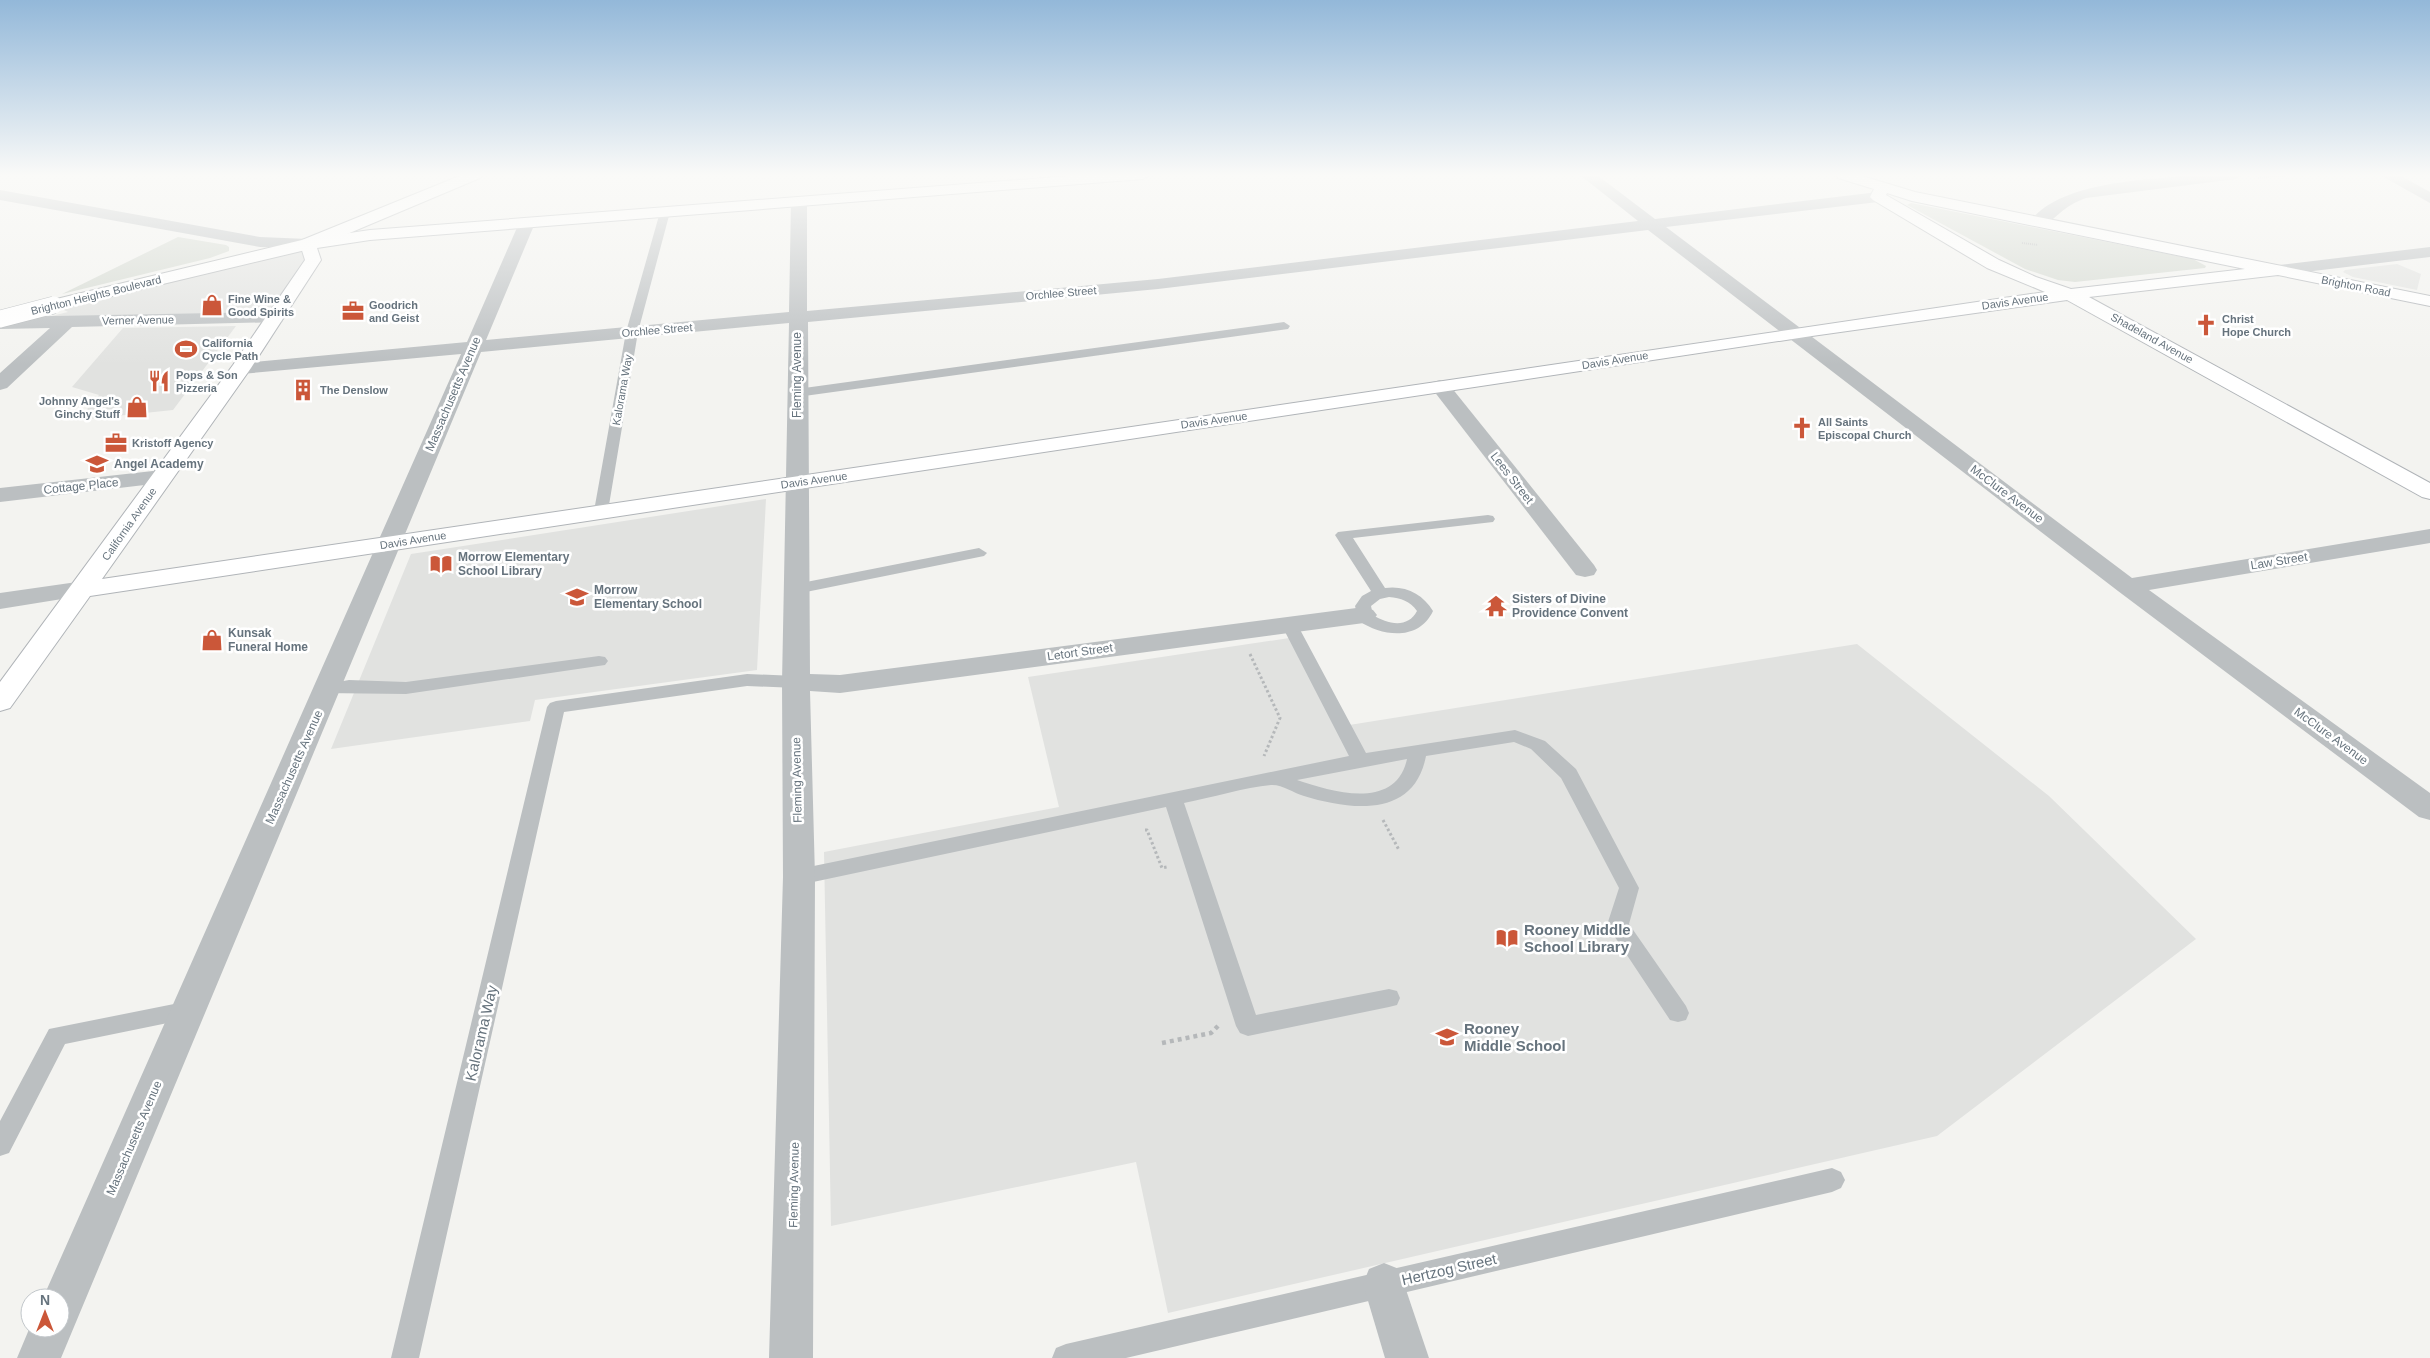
<svg xmlns="http://www.w3.org/2000/svg" width="2430" height="1358" font-family="Helvetica,sans-serif">
  <style>
    .built { fill: #e1e2e0 }
    .green { fill: #d3d8d0 }
    .lines { fill: none; stroke-linecap: round; stroke-linejoin: round }
    .secondary-casing { stroke: #b0b4b8; stroke-width: 2 }
    .primary-casing { stroke: #afb3b6; stroke-width: 2 }
    .path-far2 { stroke: #b5b8ba; stroke-width: 2; stroke-dasharray: 1 1; stroke-linecap: butt }
    .path-far1 { stroke: #b5b8ba; stroke-width: 3; stroke-dasharray: 2.5 2.5; stroke-linecap: butt }
    .path { stroke: #b5b8ba; stroke-width: 4.5; stroke-dasharray: 4 4; stroke-linecap: butt }
    .lane { fill: #bbbfc1; fill-rule: evenodd }
    .street { fill: #bbbfc1; fill-rule: evenodd }
    .secondary { fill: #fff; fill-rule: evenodd }
    .primary { fill: #fff; fill-rule: evenodd }
    .primary-bridge-casing { stroke: #afb3b6; stroke-width: 18; stroke-linecap: butt }
    .primary-bridge { stroke: #fff; stroke-width: 17 }
    .labels { text-anchor: middle; dominant-baseline: central; stroke-width: 5; stroke-linejoin: round; paint-order: stroke }
    .far-street-label { font-size: 11px; fill: #66737d; stroke: #fff }
    .far-poi-label { font-size: 11px; font-weight: bold; fill: #66737d; stroke: #fff; text-anchor: start }
    .street-label { font-size: 12px; fill: #66737d; stroke: #fff }
    .poi-label { font-size: 12px; font-weight: bold; fill: #66737d; stroke: #fff; text-anchor: start }
    .near-poi-label { font-size: 15px; font-weight: bold; fill: #66737d; stroke: #fff; text-anchor: start }
    .near-street-label { font-size: 15px; fill: #66737d; stroke: #fff }
  </style>
  <rect width="100%" height="100%" fill="#f3f3f0"/>
  <g class="built">
    <path d="M308,244L313,260L275,318L23,323L68,312L54,305Z"/>
    <path d="M2397,264L2421,274L2417,290L2353,277L2343,272L2345,270Z"/>
    <path d="M236,326L173,410L78,420L99,395L72,387L123,328Z"/>
    <path d="M766,499L757,670L535,700L530,721L331,749L411,554Z"/>
    <path d="M1296,637L1343,726L1857,644L2049,796L2196,939L1937,1136L1168,1313L1136,1162L831,1226L824,852L1059,807L1028,677Z"/>
  </g>
  <g class="green">
    <path d="M1911,203L2193,259L2206,266L2205,268L2075,282L2058,280L2025,269L1907,205Z"/>
    <path d="M178,237L226,245L229,247V251L210,258L62,294Z"/>
  </g>
  <g class="lines">
    <g class="secondary-casing">
      <path id="secondary" d="M1083,175H1150L1143,179L370,240L317,248L321,260L251,368L102,579L2045,292L1987,268L1873,200L1870,197L1874,189L1838,178L1836,175H1859L1915,192L2430,296V306L2278,275L2089,297L2430,483V499L2422,497L2067,300L1812,336L90,596L10,708L0,711V682L233,365L305,260L300,244L302,240L370,230ZM1887,193L1912,201L2245,269L2071,289L2036,277L1999,260L1886,195Z"/>
    </g>
    <g class="primary-casing">
      <path id="primary" d="M462,175H482L480,178L314,248L54,310L48,309L45,305L48,301L302,240Z"/>
    </g>
    <g class="path-far2">
      <path d="M2258,178L2287,175"/>
      <path d="M2022,243L2038,245"/>
    </g>
    <g class="path-far1">
      <path d="M1250,654L1280,718L1264,756"/>
      <path d="M1383,820L1399,850"/>
      <path d="M1145,830H1147L1162,868L1167,867"/>
    </g>
    <path class="path" d="M1162,1043L1211,1033L1218,1026"/>
    <g class="lane">
      <path d="M665,209L670,212L638,332L608,511L601,515L594,511L626,332L660,212Z"/>
      <path d="M1284,322L1290,326L1288,329L797,397L791,393L797,389Z"/>
      <path d="M1488,515L1493,516L1495,519L1493,522L1353,538L1385,588C1405,585 1423,594 1433,611C1419,641 1383,637 1359,621L1355,606L1362,596L1371,591L1335,535L1338,532ZM1389,597C1401,598 1410,601 1417,611C1408,629 1387,624 1373,615L1371,606L1380,599Z"/>
      <path d="M979,548L987,553L984,556L796,594L790,592L788,589L790,586L796,584Z"/>
      <path d="M1289,619L1295,620L1297,624L1366,753L1515,730L1545,741L1576,769L1639,888L1629,924L1686,1006L1689,1013L1686,1020L1678,1022L1670,1020L1607,925L1619,888L1561,778L1531,749L1514,742L1426,756C1414,819 1350,810 1304,796C1294,793 1281,784 1271,785C1245,787 1211,798 1184,803L1256,1015L1389,989L1397,991L1400,998L1397,1005L1389,1007L1248,1036L1240,1033L1236,1026L1166,807L799,885L792,882L789,877L792,872L799,869L1349,756L1281,624L1283,620ZM1407,759C1396,811 1332,792 1297,780Z"/>
      <path d="M599,656L605,657L608,661L605,665L406,694L322,693L319,689L322,685L349,680L406,682Z"/>
      <path d="M747,674L796,676L802,678L805,682L802,686L796,688L747,686L564,712L419,1358H391L547,707L550,703L556,701Z"/>
      <path d="M189,1001L197,1003L200,1010L197,1017L65,1044L9,1153L0,1156V1121L49,1029Z"/>
      <path d="M1832,1168L1841,1172L1845,1180L1841,1188L1832,1192L1126,1358H1052L1056,1348L1066,1344Z"/>
    </g>
    <g class="street">
      <path d="M1580,175H1597L1655,219L1878,192L1883,194L1886,197L1878,202L1666,227L2132,578L2430,529V543L2149,590L2430,793V820L2419,817L2118,591L1648,230L1158,289L808,322L810,674L840,675L1364,607L1373,610L1377,615L1373,620L1364,623L840,693L810,691L815,877L813,1358H769L783,877L782,682L789,323L481,352L61,1358H17L30,1327L60,1328V1298H43L461,354L241,374L234,372L231,368L234,364L467,342L519,223L521,220H533L535,223L486,340L789,312L791,202L799,197L807,202V311L1158,279L1638,221Z"/>
      <path d="M2194,175H2243L2236,179L2086,198C2081,200 2075,202 2071,205C2058,212 2048,229 2032,225L2030,222C2059,181 2148,180 2194,175Z"/>
      <path d="M2380,175H2399L2430,192V203Z"/>
      <path d="M0,190L260,237L308,239L314,240L316,244L314,248L308,249L260,247L0,200Z"/>
      <path d="M2430,247V257L2279,275L2273,274L2270,270L2273,266L2279,265Z"/>
      <path d="M275,312L282,314L284,318L282,322L72,327L7,388L0,390V373L50,328L0,329V317Z"/>
      <path d="M1440,380L1447,382L1594,565L1597,570L1594,575L1585,577L1576,575L1430,386L1433,382Z"/>
      <path d="M162,470L170,472L173,477L170,482L0,502V488Z"/>
      <path d="M84,581L93,584L97,589L93,594L0,609V593Z"/>
      <path d="M1384,1263L1399,1269L1429,1358H1385L1363,1284L1369,1269Z"/>
    </g>
    <use href="#secondary" class="secondary"/>
    <use href="#primary" class="primary"/>
    <g class="primary-bridge-casing">
      <path id="primary-bridge" d="M0,319L54,305"/>
    </g>
    <use href="#primary-bridge" class="primary-bridge"/>
  </g>
  <linearGradient id="sky" x2="0" y2="1"><stop stop-color="#93b8d9"/><stop offset="0.48" stop-color="#fafaf8"/><stop offset="1" stop-color="#fafaf8" stop-opacity="0"/></linearGradient>
  <rect width="2430" height="365" fill="url(#sky)"/>
  <defs>
    <g id="shop-bare" transform="scale(1.725)"><path d="M-5-2.5h2.3a2.7 3.5 0 0 1 5.4 0H5L5.5 6h-11ZM-1.5-2.5h3a1.5 2.3 0 0 0-3 0Z" fill="#cb5739" stroke="#fff" stroke-width="2.5" paint-order="stroke"/></g>
    <g id="office-bare" transform="scale(1.725)"><path d="M-6-3h4V-5.5h4V-3h4V5H-6ZM-1-4.5V-3h2v-1.5ZM-6 0V1H6V0Z" fill="#cb5739" stroke="#fff" stroke-width="2.5" paint-order="stroke"/></g>
    <g id="church-bare" transform="scale(1.725)"><path d="M-1.2-6h2.4v3.5h3.3v2.4h-3.3V6h-2.4V-.1h-3.3v-2.4h3.3Z" fill="#cb5739" stroke="#fff" stroke-width="2.5" paint-order="stroke"/></g>
    <g id="stadium-bare" transform="scale(1.725)"><path d="M0-5a6.5 5 0 1 0 0 10a6.5 5 0 1 0 0-10ZM-3.5-1.8h7v3.6h-7Z" fill="#cb5739" stroke="#fff" stroke-width="2.5" paint-order="stroke"/></g>
    <g id="restaurant-bare" transform="scale(1.725)"><path d="M-5-6h1v4h1v-4h1v4h1v-4h1v5L-1.5 .5V6h-2V.5L-5-1ZM5-6V6H3V1.5H1.5Q1.5-4 5-6Z" fill="#cb5739" stroke="#fff" stroke-width="2.5" paint-order="stroke"/></g>
    <g id="building-bare" transform="scale(1.725)"><path d="M-4-6H4V6H1V3H-1V6H-4ZM-2.5-4.3h1.7v1.8h-1.7ZM.8-4.3h1.7v1.8H.8ZM-2.5-1h1.7V.8h-1.7ZM.8-1h1.7V.8H.8Z" fill="#cb5739" stroke="#fff" stroke-width="2.5" paint-order="stroke"/></g>
    <g id="school-bare" transform="scale(1.725)"><path d="M0-5L7-2L0 1L-7-2ZM-4 1L0 2.5L4 1V4Q0 6-4 4Z" fill="#cb5739" stroke="#fff" stroke-width="2.5" paint-order="stroke"/></g>
    <g id="library-bare" transform="scale(1.725)"><path d="M-6-4Q-3-5.5-.7-3.5V5Q-3 3-6 4ZM6-4Q3-5.5 .7-3.5V5Q3 3 6 4Z" fill="#cb5739" stroke="#fff" stroke-width="2.5" paint-order="stroke"/></g>
    <g id="temple-bare" transform="scale(1.725)"><path d="M0-6L5-2H3V0L6.5 2.5H4V6H1.5V3h-3V6H-4V2.5H-6.5L-3 0V-2H-5Z" fill="#cb5739" stroke="#fff" stroke-width="2.5" paint-order="stroke"/></g>
  </defs>
  <g fill-rule="evenodd">
    <use href="#shop-bare" x="212" y="305"/>
    <use href="#office-bare" x="353" y="311"/>
    <use href="#church-bare" x="2206" y="325"/>
    <use href="#stadium-bare" x="186" y="349"/>
    <use href="#restaurant-bare" x="159" y="381"/>
    <use href="#building-bare" x="303" y="390"/>
    <use href="#shop-bare" x="137" y="407"/>
    <use href="#church-bare" x="1802" y="428"/>
    <use href="#office-bare" x="116" y="443"/>
    <use href="#school-bare" x="97" y="464"/>
    <use href="#library-bare" x="441" y="564"/>
    <use href="#school-bare" x="577" y="597"/>
    <use href="#temple-bare" x="1496" y="606"/>
    <use href="#shop-bare" x="212" y="640"/>
    <use href="#library-bare" x="1507" y="938"/>
    <use href="#school-bare" x="1447" y="1037"/>
  </g>
  <g class="labels">
    <g class="far-street-label">
      <text transform="translate(2356 286) rotate(11)">Brighton Road</text>
      <text transform="translate(1061 293) rotate(-5)">Orchlee Street</text>
      <text transform="translate(96 295) rotate(-14)">Brighton Heights Boulevard</text>
      <text transform="translate(2015 301) rotate(-8)">Davis Avenue</text>
      <text transform="translate(138 320) rotate(-1)">Verner Avenue</text>
      <text transform="translate(657 330) rotate(-5)">Orchlee Street</text>
      <text transform="translate(2152 338) rotate(29)">Shadeland Avenue</text>
      <text transform="translate(1615 360) rotate(-9)">Davis Avenue</text>
      <text transform="translate(622 390) rotate(-80)">Kalorama Way</text>
      <text transform="translate(1214 420) rotate(-8)">Davis Avenue</text>
      <text transform="translate(814 480) rotate(-8)">Davis Avenue</text>
      <text transform="translate(129 524) rotate(-55)">California Avenue</text>
      <text transform="translate(413 540) rotate(-9)">Davis Avenue</text>
    </g>
    <g class="far-poi-label">
      <text x="228" y="299">Fine Wine &amp;<tspan x="228" dy="13">Good Spirits</tspan></text>
      <text x="369" y="305">Goodrich<tspan x="369" dy="13">and Geist</tspan></text>
      <text x="2222" y="319">Christ<tspan x="2222" dy="13">Hope Church</tspan></text>
      <text x="202" y="343">California<tspan x="202" dy="13">Cycle Path</tspan></text>
      <text x="176" y="375">Pops &amp; Son<tspan x="176" dy="13">Pizzeria</tspan></text>
      <text x="320" y="390">The Denslow</text>
      <text x="120" y="401" text-anchor="end">Johnny Angel's<tspan x="120" dy="13">Ginchy Stuff</tspan></text>
      <text x="1818" y="422">All Saints<tspan x="1818" dy="13">Episcopal Church</tspan></text>
      <text x="132" y="443">Kristoff Agency</text>
    </g>
    <g class="street-label">
      <text transform="translate(797 375) rotate(-90)">Fleming Avenue</text>
      <text transform="translate(453 394) rotate(-67)">Massachusetts Avenue</text>
      <text transform="translate(1512 478) rotate(52)">Lees Street</text>
      <text transform="translate(81 486) rotate(-6)">Cottage Place</text>
      <text transform="translate(2007 494) rotate(37)">McClure Avenue</text>
      <text transform="translate(2279 561) rotate(-9)">Law Street</text>
      <text transform="translate(1080 652) rotate(-8)">Letort Street</text>
      <text transform="translate(2331 736) rotate(36)">McClure Avenue</text>
      <text transform="translate(294 767) rotate(-66)">Massachusetts Avenue</text>
      <text transform="translate(797 780) rotate(-91)">Fleming Avenue</text>
      <text transform="translate(134 1138) rotate(-67)">Massachusetts Avenue</text>
      <text transform="translate(794 1185) rotate(-89)">Fleming Avenue</text>
    </g>
    <g class="poi-label">
      <text x="114" y="464">Angel Academy</text>
      <text x="458" y="557">Morrow Elementary<tspan x="458" dy="14">School Library</tspan></text>
      <text x="594" y="590">Morrow<tspan x="594" dy="14">Elementary School</tspan></text>
      <text x="1512" y="599">Sisters of Divine<tspan x="1512" dy="14">Providence Convent</tspan></text>
      <text x="228" y="633">Kunsak<tspan x="228" dy="14">Funeral Home</tspan></text>
    </g>
    <g class="near-poi-label">
      <text x="1524" y="929">Rooney Middle<tspan x="1524" dy="17">School Library</tspan></text>
      <text x="1464" y="1028">Rooney<tspan x="1464" dy="17">Middle School</tspan></text>
    </g>
    <g class="near-street-label">
      <text transform="translate(481 1033) rotate(-77)">Kalorama Way</text>
      <text transform="translate(1449 1269) rotate(-13)">Hertzog Street</text>
    </g>
  </g>
  <g transform="translate(45 1313)"><circle r="24" fill="#ffffff" stroke="#c2c7cb"/>
  <path d="M0-4L9 19L0 12L-9 19Z" fill="#cb5739"/>
  <text y="-8" font-size="14" font-weight="bold" text-anchor="middle" fill="#66737d">N</text>
  </g>
</svg>
